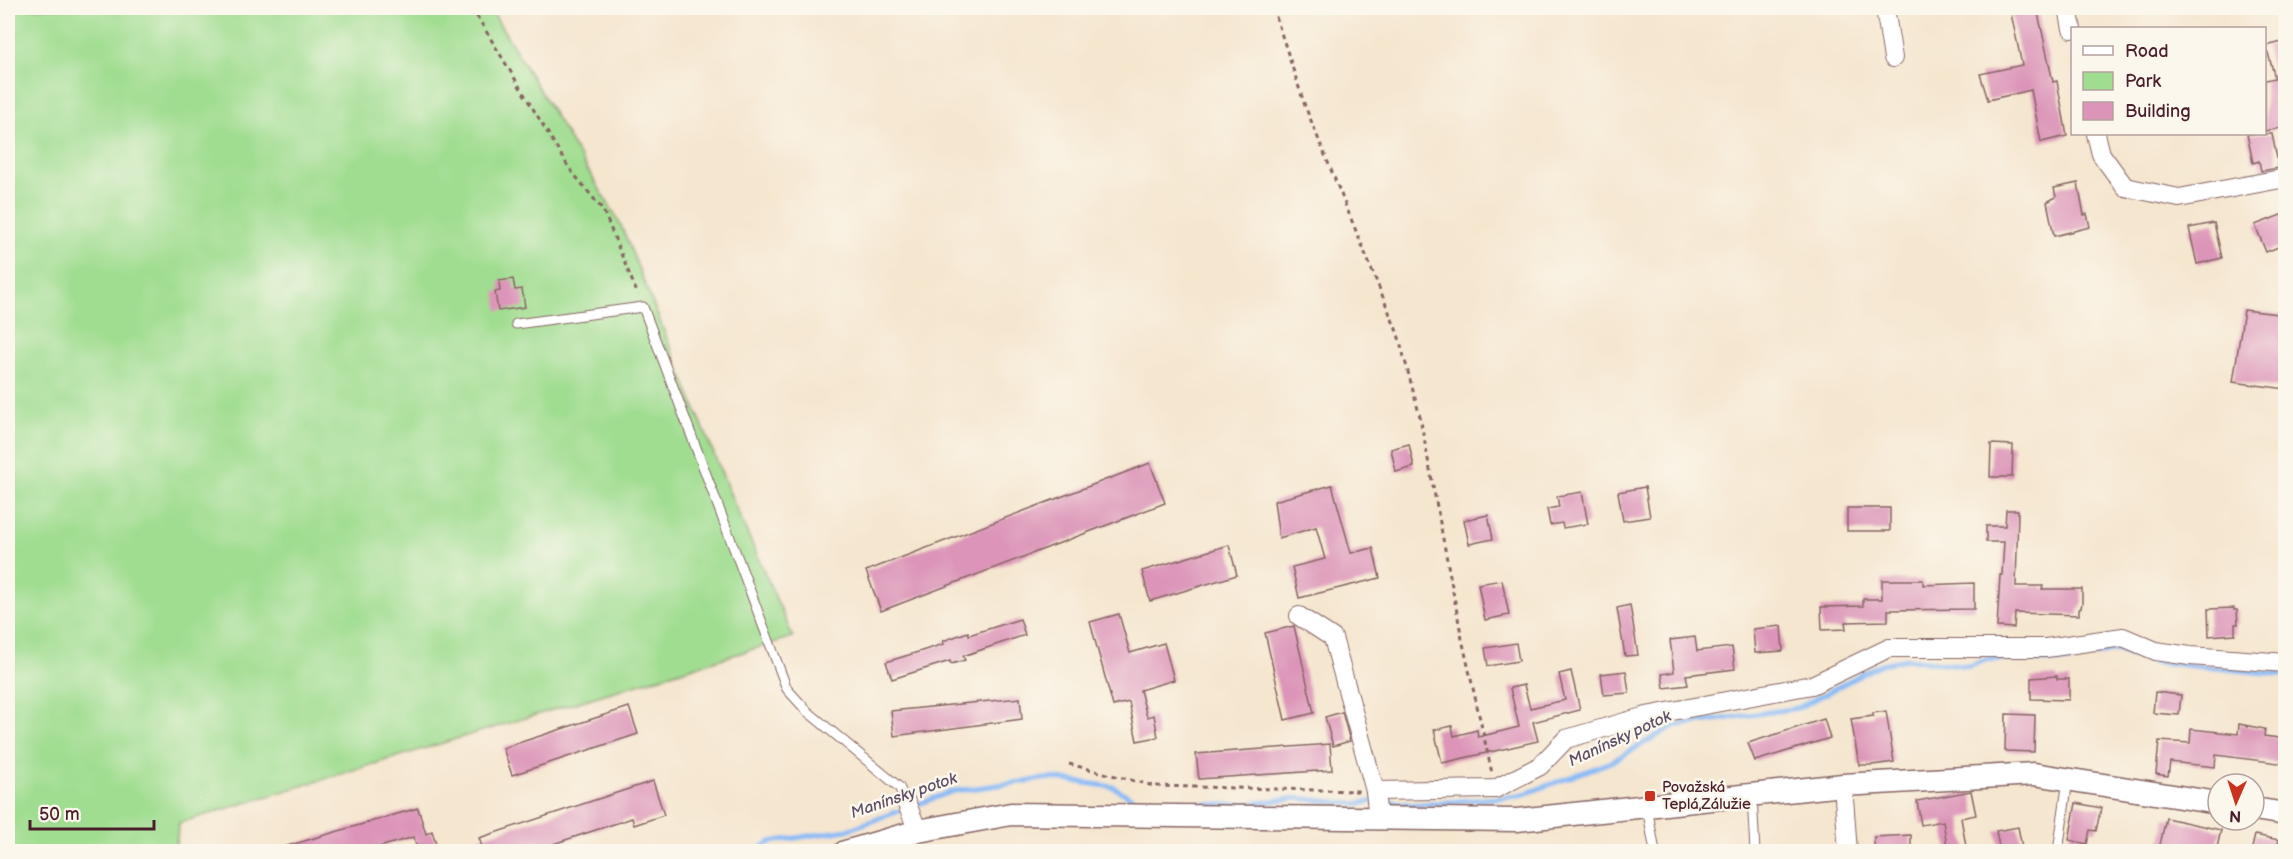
<svg xmlns="http://www.w3.org/2000/svg" width="2293" height="859" font-family="'Balsamiq Sans',sans-serif">
  <style>
    .green { fill: #a0dd91; stroke: #757e5e; stroke-width: 1.5 }
    .lines { fill: none; stroke-linecap: round; stroke-linejoin: round }
    .stream { stroke: #8abbf6; stroke-width: 5 }
    .building { fill: #dc94b8 }
    .service-casing { stroke: #866564; stroke-width: 11 }
    .minor-casing { stroke: #866564; stroke-width: 20 }
    .tertiary-casing { stroke: #866564; stroke-width: 25 }
    .path { stroke: #866564; stroke-width: 3; stroke-dasharray: 4.5 4.5; stroke-linecap: butt }
    .service { stroke: #fff; stroke-width: 9 }
    .minor { stroke: #fff; stroke-width: 18 }
    .tertiary { stroke: #fff; stroke-width: 22 }
    .poi-dot { fill: #c8321e; stroke: #fbf7ec; stroke-width: 2 }
    .labels { text-anchor: middle; dominant-baseline: central; stroke-width: 5; stroke-linejoin: round; paint-order: stroke }
    .poi-label { font-size: 15px; fill: #4a1f2b; stroke: #fbf7ec; text-anchor: start }
    .water-label { font-size: 16px; font-style: italic; fill: #5d4e68; stroke: #fbf7ec }
  </style>
  <rect width="100%" height="100%" fill="#fbf7ec"/>
  <filter id="ink" filterUnits="userSpaceOnUse"><feTurbulence type="fractalNoise" baseFrequency=".0167" numOctaves="2"/><feDisplacementMap in="SourceGraphic" scale="12" xChannelSelector="R" yChannelSelector="G"/><feConvolveMatrix kernelMatrix="1 2 1 2 8 2 1 2 1" color-interpolation-filters="sRGB"/></filter>
  <filter id="wash" filterUnits="userSpaceOnUse"><feTurbulence type="fractalNoise" baseFrequency=".008" numOctaves="4" result="noise"/><feDisplacementMap in="SourceGraphic" scale="24" xChannelSelector="R" yChannelSelector="G"/><feGaussianBlur stdDeviation="1.35" result="paint"/><feColorMatrix in="noise" values="0 0 0 0 0 0 0 0 0 0 0 0 0 0 0 0 0 1.4 0 .05"/><feComposite in="paint" operator="in"/></filter>
  <g filter="url(#wash)">
    <rect width="100%" height="100%" fill="#f5e6cf"/>
    <path class="green" d="M8,8H490L620,223L733,501L793,637L179,823L175,851H8Z"/>
    <g class="lines">
      <path class="stream" d="M754,852L770,842L847,830L954,791L1051,778L1113,787L1140,803L1240,805L1296,798L1355,804L1382,800L1412,805L1519,796L1611,762L1674,726L1798,708L1881,664L1907,659L1970,666L1988,659L2066,661L2116,650L2155,662L2286,675"/>
    </g>
    <g id="blocks">
      <g class="building">
        <path d="M2018,8H2036L2038,13L2053,82L2057,81L2067,136L2041,142L2031,90L1988,100L1980,74L2022,65L2010,9Z"/>
        <path d="M2286,41V127L2265,131V80L2275,78L2266,46Z"/>
        <path d="M2247,134H2272L2279,168L2261,171L2259,161L2253,163Z"/>
        <path d="M2078,183L2084,215L2087,214L2090,227L2054,236L2047,202L2056,197L2054,188Z"/>
        <path d="M2286,213V244L2266,252L2255,225Z"/>
        <path d="M2214,223L2222,258L2197,264L2189,228Z"/>
        <path d="M513,279L515,290L522,289L525,307L498,311L495,292L500,291L499,281Z"/>
        <path d="M2244,310L2286,315V389L2233,382Z"/>
        <path d="M1409,444L1414,467L1396,472L1391,449Z"/>
        <path d="M1991,444L2013,445L2012,477H1990Z"/>
        <path d="M1150,463L1165,503L881,611L866,571Z"/>
        <path d="M1332,485L1351,553L1373,548L1380,578L1299,598L1292,567L1325,559L1316,527L1279,538L1274,501Z"/>
        <path d="M1645,487L1650,517L1623,521L1618,492Z"/>
        <path d="M1582,492L1588,524L1563,528L1562,523L1550,525L1547,509L1559,507L1557,496Z"/>
        <rect x="1847" y="508" width="43" height="23"/>
        <path d="M2006,510H2018L2016,586H2043L2042,589H2082V603L2081,608L2079,609V615L2015,613L2014,628L1997,627L2000,575H2002L2004,542H1986V526H2005Z"/>
        <path d="M1488,515L1493,539L1469,544L1464,520Z"/>
        <path d="M1229,545L1237,575L1150,601L1142,571Z"/>
        <path d="M1502,580L1509,615L1485,620L1478,584Z"/>
        <path d="M1882,580H1923V585L1974,583V609L1888,610V621L1845,622L1846,629L1822,630L1821,607L1863,606V599H1882Z"/>
        <path d="M1630,605L1638,655L1625,656L1617,608Z"/>
        <path d="M2234,608V610H2237L2238,624H2235V634L2209,636L2208,609Z"/>
        <path d="M1119,614L1130,653L1164,643L1174,680L1140,690L1147,717L1154,715L1158,737L1137,741L1129,702L1113,706L1090,622Z"/>
        <path d="M1020,619L1025,635L963,656L965,660L951,664L950,661L892,679L886,662L944,644L943,641L968,632L969,635Z"/>
        <path d="M1294,626L1314,713L1285,720L1265,633Z"/>
        <path d="M1781,626L1783,651L1755,653L1753,629Z"/>
        <path d="M1695,637L1697,651L1732,647L1735,669L1686,675L1688,685L1664,688L1662,674L1674,672L1670,640Z"/>
        <path d="M1516,643L1519,661L1488,666L1485,648Z"/>
        <path d="M1571,671L1580,710L1533,722L1538,741L1442,763L1434,730L1452,726L1454,736L1477,730L1478,737L1519,727L1510,688L1524,685L1530,708L1565,700L1559,674Z"/>
        <path d="M1626,671L1629,693L1604,695L1601,674Z"/>
        <path d="M2057,676V679H2069V700L2031,699V678Z"/>
        <path d="M2155,692L2181,695L2179,715L2153,713Z"/>
        <path d="M1020,698L1022,719L894,736L891,711Z"/>
        <path d="M629,707L638,734L512,775L503,748Z"/>
        <path d="M1886,711L1894,762L1872,765H1859L1851,719L1873,716V713Z"/>
        <path d="M1342,712L1350,741L1333,746L1325,717Z"/>
        <path d="M2006,714L2035,715L2034,752L2005,751Z"/>
        <path d="M1824,719L1830,738L1755,761L1748,743Z"/>
        <path d="M2239,724L2265,729L2264,736L2286,739V764L2216,755L2215,767L2170,762L2168,776L2156,774L2159,741L2190,743L2191,729L2238,734Z"/>
        <path d="M1330,744L1332,770L1199,779L1196,754Z"/>
        <path d="M653,781L664,815L634,825L632,818L529,852H484L479,838Z"/>
        <path d="M1971,791L1976,815L1961,818L1967,852H1948L1943,821L1921,825L1917,801Z"/>
        <path d="M2076,803L2101,808L2096,831L2090,830L2087,844L2069,840Z"/>
        <path d="M418,808L426,834L432,831L436,844L430,846L431,852H418L414,837L362,852H280V848Z"/>
        <path d="M2166,818L2221,830L2216,852L2185,845L2183,852L2159,849Z"/>
        <path d="M2018,827L2023,852H2000L1996,831Z"/>
        <path d="M1911,835V852H1874V837Z"/>
        <path d="M2255,835L2279,840L2276,852H2251Z"/>
      </g>
    </g>
  </g>
  <g filter="url(#ink)">
    <use href="#blocks" fill-opacity="0" stroke="#866564" stroke-width="1.5"/>
    <g class="lines">
      <g class="service-casing">
        <g id="service">
          <path d="M516,324L643,307L787,689L807,711L899,787L906,802"/>
          <path d="M1752,795L1755,852"/>
          <path d="M1647,807L1655,852"/>
          <path d="M2058,852L2068,779"/>
        </g>
      </g>
      <g class="minor-casing">
        <g id="minor">
          <path d="M1885,8L1893,58"/>
          <path d="M2068,8L2072,29"/>
          <path d="M2096,134L2101,154L2125,187L2179,198L2286,178"/>
          <path d="M1299,616L1333,638L1375,791L1378,819"/>
          <path d="M1843,785L1848,852"/>
          <path d="M1375,791L1495,789L1540,766L1566,739L1646,716L1812,685L1889,648H2046L2123,637L2156,651L2190,656L2286,663"/>
          <path d="M906,802L918,831"/>
        </g>
      </g>
      <g class="tertiary-casing">
        <g id="tertiary">
          <path d="M2254,809L2286,814"/>
          <path d="M845,852L918,831L1011,814L1517,820L1843,785L2034,774L2218,803"/>
        </g>
      </g>
      <g class="path">
        <path d="M472,8L569,168L603,210L638,295"/>
        <path d="M1273,8L1305,106L1398,334L1420,417L1462,639L1492,773"/>
        <path d="M1069,764L1154,786L1359,791"/>
      </g>
      <use href="#service" class="service"/>
      <use href="#minor" class="minor"/>
      <use href="#tertiary" class="tertiary"/>
    </g>
  </g>
  <rect class="poi-dot" x="1644" y="790" width="12" height="12" rx="3"/>
  <g class="labels">
    <g class="poi-label">
      <text x="1662" y="787">Považská<tspan x="1662" dy="17">Teplá,Zálužie</tspan></text>
    </g>
    <g class="water-label">
      <text transform="translate(1620 739) rotate(-25)">Manínsky potok</text>
      <text transform="translate(904 796) rotate(-19)">Manínsky potok</text>
    </g>
  </g>
  <rect width="2293" height="859" fill="none" stroke="#fbf7ec" stroke-width="30"/>
  <rect x="2071" y="27" width="195" height="108" fill="#fbf7ec" stroke="#b4a19f" stroke-width="1.5"/>
  <rect x="2083" y="46" width="30" height="9" fill="#ffffff" stroke="#b4a19f" stroke-width="1.5"/>
  <text x="2125" y="57" font-size="18" fill="#4a1f2b">Road</text>
  <rect x="2083" y="72" width="30" height="18" fill="#a0dd91" stroke="#b4a19f" stroke-width="1.5"/>
  <text x="2125" y="87" font-size="18" fill="#4a1f2b">Park</text>
  <rect x="2083" y="102" width="30" height="18" fill="#dc94b8" stroke="#b4a19f" stroke-width="1.5"/>
  <text x="2125" y="117" font-size="18" fill="#4a1f2b">Building</text>
  <g transform="translate(2236 802) rotate(183)"><circle r="28" fill="#fbf7ec" stroke="#b4a19f" stroke-width="1.5"/>
  <path d="M0-4.5L10 22L0 15L-10 22Z" fill="#c8321e"/>
  <text y="-9" font-size="16" font-weight="bold" text-anchor="middle" fill="#4a1f2b">N</text>
  </g>
  <path d="M30 820v9h124v-9" fill="none" stroke="#4a1f2b" stroke-width="3"/>
  <text x="39" y="820" font-size="18" fill="#4a1f2b" stroke="#fbf7ec" stroke-width="4.5" paint-order="stroke">50 m</text>
</svg>
